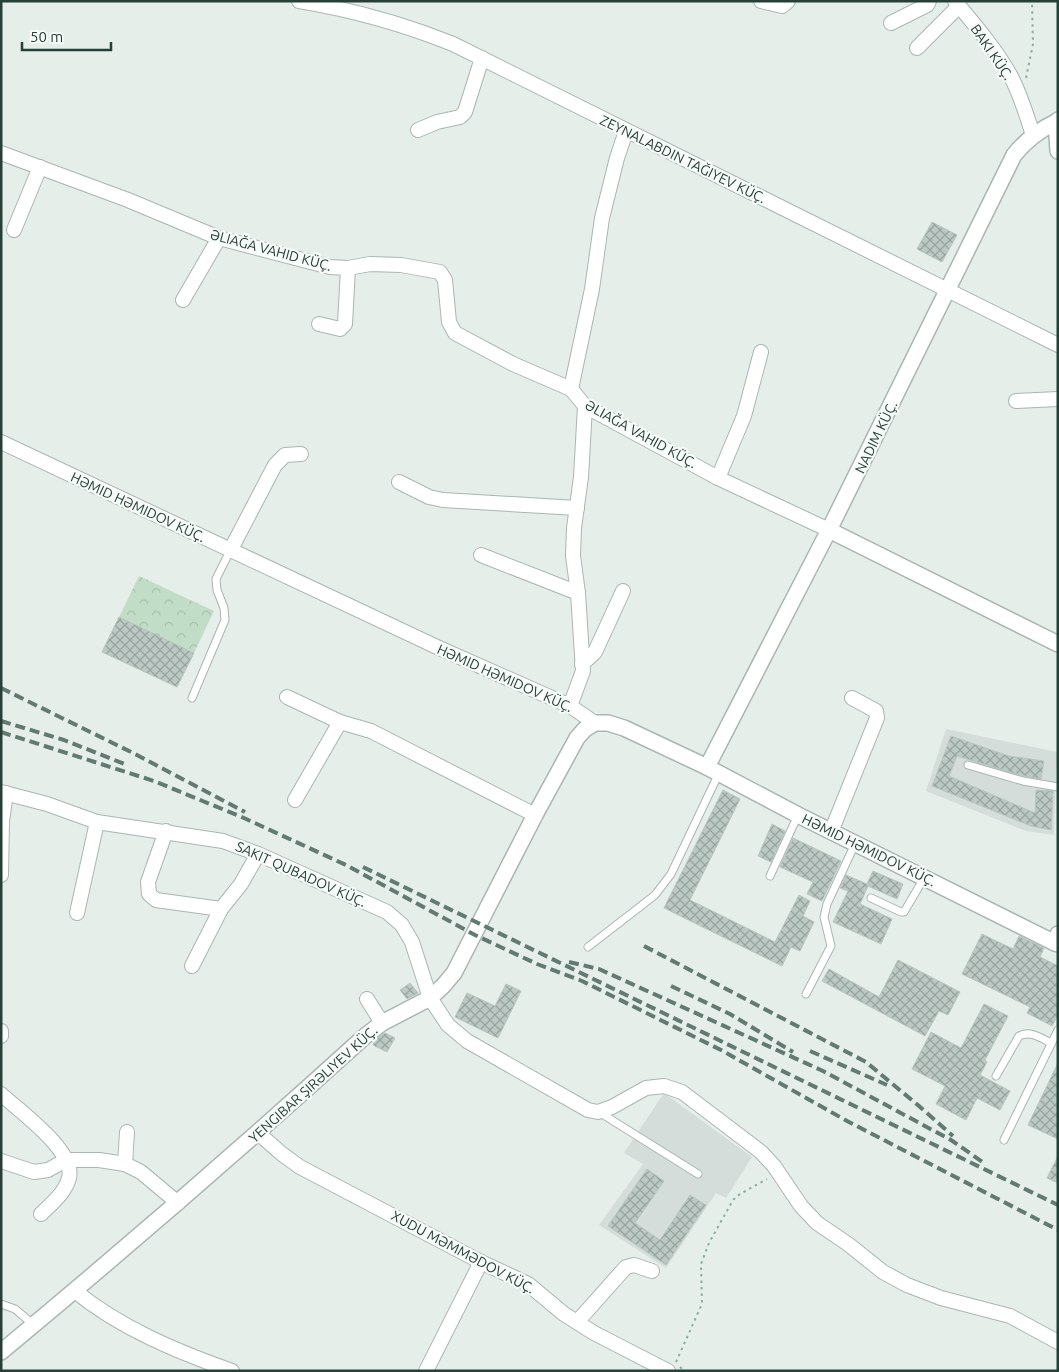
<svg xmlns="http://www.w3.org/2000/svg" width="1059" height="1372" font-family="Ubuntu,sans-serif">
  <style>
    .built { fill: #d4ddd9 }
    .park { fill: url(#park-crowns) }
    .building { fill: url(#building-cross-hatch); stroke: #b9c7c0 }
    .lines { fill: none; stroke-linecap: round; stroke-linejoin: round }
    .service-casing { stroke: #a9b6b1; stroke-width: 9 }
    .minor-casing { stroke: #a9b6b1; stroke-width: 16 }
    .tertiary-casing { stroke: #a9b6b1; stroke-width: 18 }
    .secondary-casing { stroke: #a5b9b1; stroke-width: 18 }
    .path { stroke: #89afa1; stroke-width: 2; stroke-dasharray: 2.5 4; stroke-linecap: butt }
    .service { stroke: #fff; stroke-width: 7 }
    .minor { stroke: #fff; stroke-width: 14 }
    .tertiary { stroke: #fff; stroke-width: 15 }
    .secondary { stroke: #fff; stroke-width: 15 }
    .rail { stroke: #617a72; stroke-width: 4; stroke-dasharray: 10 5; stroke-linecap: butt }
    .labels { text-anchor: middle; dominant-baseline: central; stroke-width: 4.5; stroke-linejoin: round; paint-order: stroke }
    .street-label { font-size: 14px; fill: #263f37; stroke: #f6faf8 }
  </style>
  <defs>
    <pattern id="park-crowns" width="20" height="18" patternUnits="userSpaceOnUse" patternTransform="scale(1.25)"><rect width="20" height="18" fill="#c1ddc7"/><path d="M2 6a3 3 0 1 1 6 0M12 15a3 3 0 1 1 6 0" fill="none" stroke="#a6bfac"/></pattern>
    <pattern id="building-cross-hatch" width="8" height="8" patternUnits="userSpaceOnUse" patternTransform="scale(1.25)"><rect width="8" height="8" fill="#bbc8c3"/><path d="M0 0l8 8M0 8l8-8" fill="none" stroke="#98a49f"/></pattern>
  </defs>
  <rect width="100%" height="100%" fill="#e6eeea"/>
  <g class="built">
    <path d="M946,729L1057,752L1054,835L1026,831L926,791Z"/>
    <path d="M664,1093L752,1157L726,1198L716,1193L666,1268L599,1225L643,1164L624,1153Z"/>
  </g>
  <path class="park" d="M139,576L214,611L194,653L119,617Z"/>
  <g class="building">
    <path d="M932,222L957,235L942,262L917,249Z"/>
    <path d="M119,617L194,653L177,687L102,652Z"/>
    <path d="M951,736L1009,756L1044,761L1041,779L1020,775L957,756L949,776L1035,813L1036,790L1053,791L1051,830L1031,826L932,786Z"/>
    <path d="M723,790L740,799L690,900L775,942L799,895L810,901L803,916L814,922L800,951L791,947L782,966L664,908Z"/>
    <path d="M772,824L785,831L771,862L758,856Z"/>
    <path d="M793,838L841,861L822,901L807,894L813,882L780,867Z"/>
    <path d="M873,871L903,884L897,899L868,886L860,904L892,919L881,944L833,922L848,891L840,888L846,875L867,884Z"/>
    <path d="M982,934L1013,949L1019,936L1044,948L1040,957L1058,966V1015L1052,1026L1027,1013L1030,1007L962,974Z"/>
    <path d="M898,960L960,992L948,1015L939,1011L925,1036L822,981L829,969L879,997Z"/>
    <path d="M410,983L418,993L407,999L400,990Z"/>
    <path d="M506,984L521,991L498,1038L455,1017L467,993L495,1006Z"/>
    <path d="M984,1004L1008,1016L985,1060L987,1062L980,1075L1010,1091L1000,1110L977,1098L966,1120L936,1104L945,1086L912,1069L931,1032L961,1048Z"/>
    <path d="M385,1033L395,1038L387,1052L373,1045L376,1039Z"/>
    <path d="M1058,1063V1139L1028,1125Z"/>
    <path d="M1058,1156V1183L1047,1178Z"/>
    <path d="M647,1169L664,1181L635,1223L660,1240L690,1195L706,1205L666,1265L608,1226Z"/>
  </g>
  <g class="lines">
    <g class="service-casing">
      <g id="service">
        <path d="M192,698L225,620L224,608L217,590L216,579L230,551"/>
        <path d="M968,765L1023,781L1058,787"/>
        <path d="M770,876L798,815"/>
        <path d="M871,898L901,912H904L924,878"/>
        <path d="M588,947L655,895L671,874L719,773"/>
        <path d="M806,994L831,946L824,917L827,904L855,844"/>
        <path d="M996,1076L1019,1036C1030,1030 1041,1038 1051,1043"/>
        <path d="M599,1112L698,1174"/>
        <path d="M1004,1140L1058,1030"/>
        <path d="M1,1304L15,1309L34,1325"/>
      </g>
    </g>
    <g class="minor-casing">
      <g id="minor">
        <path d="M299,1C354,10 401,23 453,44L1058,345"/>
        <path d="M761,1L782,6L788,1"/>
        <path d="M955,1C974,24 994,47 1009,73C1020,92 1026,114 1033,135"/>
        <path d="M891,23L927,5L929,1"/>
        <path d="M917,48L959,6"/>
        <path d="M418,130L437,122L460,117L465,112L482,58"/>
        <path d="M1,153L128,200L219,238L330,267L348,268L370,264L401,265L440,272L445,280L449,322L455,333L513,364L571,389L585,406L718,478L829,530"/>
        <path d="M14,230L40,167"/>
        <path d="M183,300L219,238"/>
        <path d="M319,324L340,329L345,324L348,268"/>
        <path d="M571,389L592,289L602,218L617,158L626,131"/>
        <path d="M1016,401L1058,399"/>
        <path d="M1,442L437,647L570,706L595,723"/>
        <path d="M718,478L744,416L761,352"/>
        <path d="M399,482L429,497L443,500L577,508"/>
        <path d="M230,551L275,465L285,455L301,454"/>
        <path d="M481,555L578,593"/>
        <path d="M582,664L595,652L623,591"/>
        <path d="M287,697L340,722L371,731L535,815"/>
        <path d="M570,706L583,671L578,593L573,556L574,528L581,477L585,406"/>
        <path d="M1,792L47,804L97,822L223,841L258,854L387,912L402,925L412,942L430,998L448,1025L467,1041L588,1110L598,1112L612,1107L646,1088L664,1086L682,1092L761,1152L774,1166L801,1206L817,1223L848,1244L883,1272L907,1285L941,1298L1010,1316L1058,1342"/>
        <path d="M295,800L340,722"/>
        <path d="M166,831L148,882L149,894L156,900L221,909"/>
        <path d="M831,832L877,718L876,711L852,698"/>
        <path d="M1,875L2,821L6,793"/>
        <path d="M77,913L97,822"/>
        <path d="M192,966L221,909L241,884L258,854"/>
        <path d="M367,999L382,1023"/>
        <path d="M1,1031V1036"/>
        <path d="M1,1094C19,1111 76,1151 69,1178C65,1193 52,1203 41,1214"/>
        <path d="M258,1133L282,1154L300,1167L481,1262L528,1284L564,1314L594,1333L668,1371"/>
        <path d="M1,1161L34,1172L48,1170L66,1160H99L125,1164L141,1172L178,1203"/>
        <path d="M125,1164L127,1132"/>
        <path d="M75,1291C120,1328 178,1352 232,1371"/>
        <path d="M577,1322L626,1267L634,1265L652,1271"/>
        <path d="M426,1371L481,1262"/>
      </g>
    </g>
    <g class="tertiary-casing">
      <g id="tertiary">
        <path d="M829,530L1058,644"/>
        <path d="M707,767L829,530L1014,155C1026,140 1039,130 1056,122"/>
        <path d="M1,1352C124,1250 245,1145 364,1037L382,1023L430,998L443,986L454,973L535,815L577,738L585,729L595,723H608L624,728L707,767L798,815L1055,943"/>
      </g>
    </g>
    <g class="secondary-casing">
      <g id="secondary">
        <path d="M1058,120L1056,122L1058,151"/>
        <path d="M1058,934L1055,943L1058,944"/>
      </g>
    </g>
    <g class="path">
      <path d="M1026,78L1033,44L1032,1"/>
      <path d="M676,1362L702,1304L701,1264L709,1243L733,1200L740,1194L767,1179"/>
      <path d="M680,1367L684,1371"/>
    </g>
    <use href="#service" class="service"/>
    <use href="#minor" class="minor"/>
    <use href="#tertiary" class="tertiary"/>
    <use href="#secondary" class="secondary"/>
    <g class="rail">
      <path d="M1,688L135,754L245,812"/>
      <path d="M1,721L64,740L127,765"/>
      <path d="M1,732L154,781L244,818L346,865L475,935L537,964L582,981L721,1050L847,1121L1058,1230"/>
      <path d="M363,867L1058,1205"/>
      <path d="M644,946L866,1062L919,1106L953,1136"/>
      <path d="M569,962L599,969L823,1071L951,1140L984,1163"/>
      <path d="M671,986L730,1014L793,1052"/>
      <path d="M810,1051L887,1085"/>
    </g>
  </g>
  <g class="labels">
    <g class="street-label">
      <text transform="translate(992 52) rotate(56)">BAKI KÜÇ.</text>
      <text transform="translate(683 159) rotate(26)">ZEYNALABDIN TAĞIYEV KÜÇ.</text>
      <text transform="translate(271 250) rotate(15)">ƏLIAĞA VAHID KÜÇ.</text>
      <text transform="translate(641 434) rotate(29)">ƏLIAĞA VAHID KÜÇ.</text>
      <text transform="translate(876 437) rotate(-64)">NADIM KÜÇ.</text>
      <text transform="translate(138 507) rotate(25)">HƏMID HƏMIDOV KÜÇ.</text>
      <text transform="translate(505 678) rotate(24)">HƏMID HƏMIDOV KÜÇ.</text>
      <text transform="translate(869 850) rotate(26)">HƏMID HƏMIDOV KÜÇ.</text>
      <text transform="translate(301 874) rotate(24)">SAKIT QUBADOV KÜÇ.</text>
      <text transform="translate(313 1084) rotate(-42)">YENGIBAR ŞIRƏLIYEV KÜÇ.</text>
      <text transform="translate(463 1252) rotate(28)">XUDU MƏMMƏDOV KÜÇ.</text>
    </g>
  </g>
  <rect width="1059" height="1372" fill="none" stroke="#263f37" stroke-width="5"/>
  <path d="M22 42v8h89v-8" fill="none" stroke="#263f37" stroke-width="2.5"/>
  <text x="30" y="42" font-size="15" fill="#263f37" stroke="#f6faf8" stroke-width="4" paint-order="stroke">50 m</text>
</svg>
